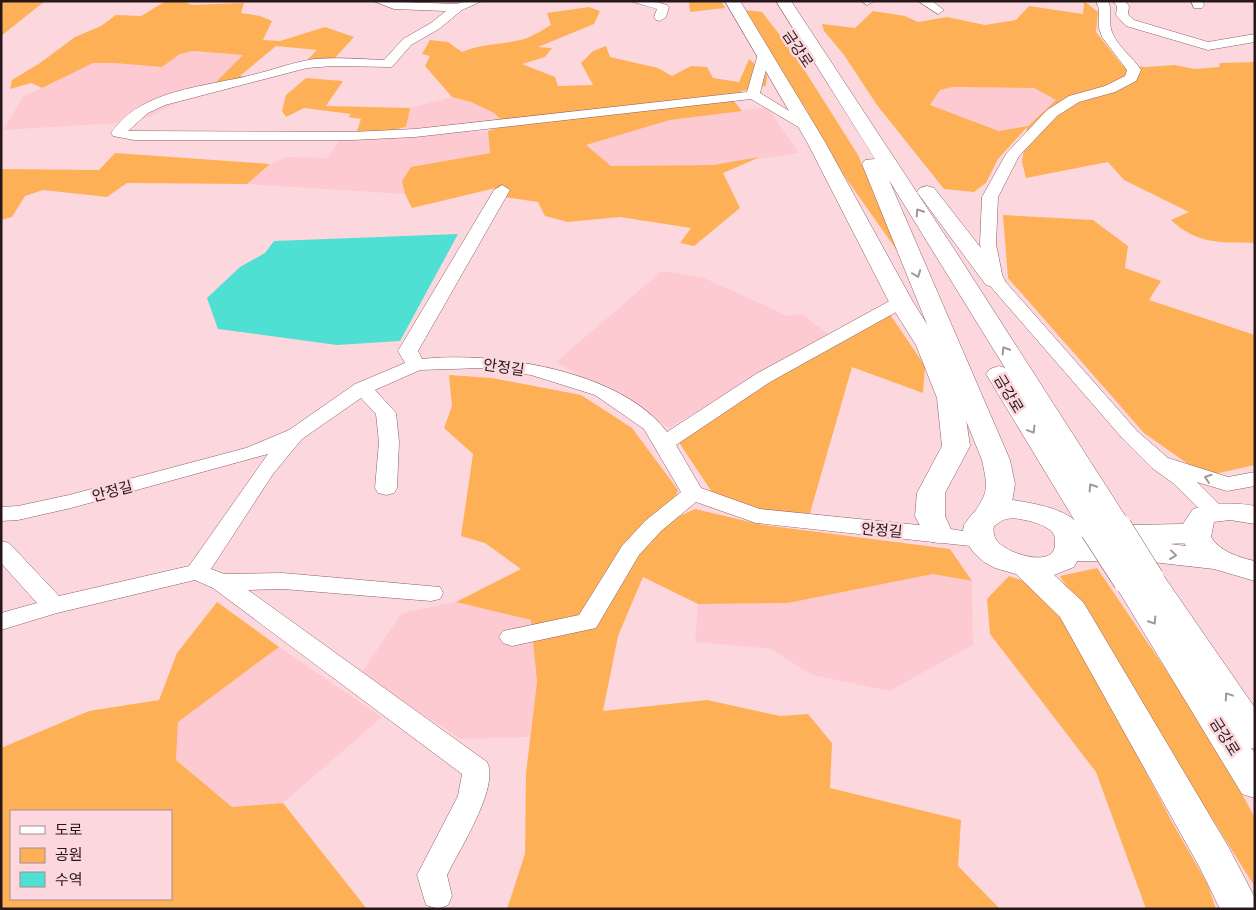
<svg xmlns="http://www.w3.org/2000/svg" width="1256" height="910" font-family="Literata,'Noto Sans KR',serif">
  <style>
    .built { fill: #fecad2 }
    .green { fill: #feb056; fill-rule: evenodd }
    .water { fill: #4fdfd3 }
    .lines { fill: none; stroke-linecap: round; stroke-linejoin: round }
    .street-casing { stroke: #886168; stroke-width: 1 }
    .secondary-casing { stroke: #886168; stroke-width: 1 }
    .highway-casing { stroke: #886168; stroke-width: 1 }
    .street { fill: #fff; fill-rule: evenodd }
    .secondary { fill: #fff; fill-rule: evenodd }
    .highway { fill: #fff; fill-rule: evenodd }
    .highway-bridge-casing { stroke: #886168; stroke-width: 29; stroke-linecap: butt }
    .highway-bridge { stroke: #fff; stroke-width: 28 }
    .oneway { stroke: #9d9798 }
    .labels { text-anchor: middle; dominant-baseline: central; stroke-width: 5; stroke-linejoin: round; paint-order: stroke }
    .street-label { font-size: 15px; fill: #26171a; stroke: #fcd8de }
  </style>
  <rect width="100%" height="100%" fill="#fcd8de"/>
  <g class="built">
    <path d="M193,51L244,55L213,85L149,117L119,123L3,130L23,97L93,63H115Z"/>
    <path d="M953,87L1035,88L1056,100L1028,126L999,131L930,105L940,90Z"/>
    <path d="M452,97L471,102L494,113L507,125L460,132L488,131L490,153L473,156L402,181L405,194L247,184L270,164L287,157L327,158L341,138L415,134L406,127L410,108Z"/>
    <path d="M767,107L799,153L713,165L611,166L586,145L670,120Z"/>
    <path d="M662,271L702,277L788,316L802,314L828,334L669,428L556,362Z"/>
    <path d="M933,574L972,581L973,645L889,691L812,675L771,649L695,642L698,604L788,603Z"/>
    <path d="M456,602L531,620L537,682L530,737L460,739L361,673L402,613Z"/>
    <path d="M279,647L382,717L283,803L232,807L176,760L178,722Z"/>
  </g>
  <g class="green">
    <path d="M1,1H45L1,36Z"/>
    <path d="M166,1H182L192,5L244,3L241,13L260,16L272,21L263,40L280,41L325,27L354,37L334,59L304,63L317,50L276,46L240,76L253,77L213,85L243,55L193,51L180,54L162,67L115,63H93L42,88L31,83L10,89L12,80L40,63L75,37L101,26L116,15L141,16Z"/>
    <path d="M689,1H721L725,8L690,12Z"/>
    <path d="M1084,1L1098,12L1096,32L1122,65L1145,67L1175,65L1194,69L1219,67L1220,63L1255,62V243C1222,242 1197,245 1171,220L1189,212L1124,180L1108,162L1026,178L1022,162L1027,127L998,159L986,183L974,192L944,189L877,105L844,55L824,31L822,24L855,28L873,11L905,16L918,22L947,17L985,25L1016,20L1029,6L1083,14ZM953,87L1034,88L1056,100L1028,126L999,131L930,105L940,90Z"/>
    <path d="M589,7L600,11L594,24L538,47L552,48L545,57L522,64L555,77L558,86L593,85L581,63L593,51L606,46L610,57L658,68L672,76L691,66L707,67L713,78L739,82L749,59L767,75L766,86L742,91L733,100L742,111L670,120L586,145L611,166L713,165L760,157L723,173L740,208L694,246L680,243L691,228L620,217L568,222L545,216L538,202L504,197V186L412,208L405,194L402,181L411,167L490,153L488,131L507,125L494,113L471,102L452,97L425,66L430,56L422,54L430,40L448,42L462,52C483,43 506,45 527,38C535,35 544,29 551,25L547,13Z"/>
    <path d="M744,10L762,12L793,52L858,155L898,252L843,174L808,113Z"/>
    <path d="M306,78L343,81L326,106L410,108L406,127L388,131H357L361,119L348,117L351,114L304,108L286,117L282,111L286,95Z"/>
    <path d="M115,153L270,164L247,184L127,183L107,197L43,190L25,196L12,217L1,220V169L99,170Z"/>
    <path d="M1003,215L1093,220L1128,246L1125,268L1161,281L1149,300L1255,335V465L1205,476L1144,433L1008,278Z"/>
    <path d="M889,313L925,366L923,393L852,367L810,513L763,512L714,495L678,441L812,356Z"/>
    <path d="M449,375L492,378L581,395L632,428L678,490L669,521L695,509L763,525L950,549L972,581L933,574L788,603L698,604L643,577L618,636L603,711L707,700L780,716L808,714L832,743L830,788L961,820L958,866L1000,909H507L525,854L526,773L537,682L531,620L456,602L521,569L485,543L461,536L473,454L444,428L452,406Z"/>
    <path d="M1097,568L1210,735L1255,818V887L1060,576Z"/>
    <path d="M1009,576L1039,586L1081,647L1172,822L1208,885L1216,909H1146L1096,772L990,634L987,599Z"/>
    <path d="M217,602L279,647L178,722L176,760L232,807L283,803L367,909H1V748L89,711L159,700L177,653ZM11,811H171V899H11Z"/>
  </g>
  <path class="water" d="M458,234L400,341L337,345L218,329L207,298L240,267L265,253L274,241Z"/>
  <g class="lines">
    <g class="street-casing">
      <g id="street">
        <path d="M373,1L457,4L465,1H482L462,10L439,29L411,45L392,67L333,66L307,68L165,105L148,113L128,131L352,132L415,129L747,92L758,54L764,50L770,54L760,93L812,125L805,129L800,128L751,99L415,137L352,140H134L113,136L111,133C141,89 205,87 252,75C273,70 293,62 315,59C338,57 361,59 384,60L403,39L431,23L446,11L394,9Z"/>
        <path d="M630,1H653L667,5L669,7L666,17L660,21L656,20L654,17L657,9Z"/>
        <path d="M861,1H873V2L867,5Z"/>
        <path d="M918,1H932L944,10L938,14Z"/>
        <path d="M1096,1H1108C1113,11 1108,22 1112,32C1117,46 1133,57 1141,70L1136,81L1115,92L1079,102L1057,116L1019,156L998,197L996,244L1003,279L1137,431L1168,458L1228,477L1255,472V486L1227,491L1197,482L1227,512L1224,517L1216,519L1208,517L1173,483L1152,468L1123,439L985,280L980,244L982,197L1006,154L1047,110L1069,96L1105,86L1125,76L1127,70L1102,37L1099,28V9Z"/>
        <path d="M1113,1H1125L1129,6L1128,14L1134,20L1208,42L1255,34V42L1208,50L1126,26L1116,15L1117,6Z"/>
        <path d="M1191,1H1203L1204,6L1202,8H1194Z"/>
        <path d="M502,185L510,190L418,351L422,359C494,351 621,370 667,432L756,374L895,298H907L910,302L907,306L770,382L676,445L701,488L760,509L938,527L988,535L992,540L988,545L980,547L756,523L696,502L661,531L639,555L596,628L512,646L503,643L499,637L503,631L579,615L622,546L645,521L681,492L644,429L595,395L531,375L482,368L420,370L375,390L396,413L399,442L397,488L394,493L386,495L378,493L375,488L379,442L376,414L361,398L302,439L273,474L211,569L224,574L283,573L440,587L443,593L440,599L431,601L283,589L248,590L487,762C500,787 459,850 447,875L452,896L448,905L438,909L426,905L417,875L458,796L462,774L213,588L195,580L57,613L1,630V613L37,603L1,563V541L9,543L59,596L189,566L268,454L71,508L18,520L1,521V507L18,506L69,495L246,448L289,430L355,384L405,363L398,351L494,190Z"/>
      </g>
    </g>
    <g class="secondary-casing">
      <g id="secondary">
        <path d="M725,1H740L825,142L913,302L940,345L963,398L970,446L945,493V516L953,534L948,541L938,543L928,541L915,516L917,493L942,446L937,398L916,345L889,302L807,142Z"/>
        <path d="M1013,500C1036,504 1084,510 1085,541L1125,542L1121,541L1116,534L1121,527L1131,525L1183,524L1193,509C1214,503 1233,502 1255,506V524L1230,520L1214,522L1211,537C1219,551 1240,558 1255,561V581L1214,569L1152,562L1077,561L1074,567L1054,575L1083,602L1088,610L1229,848L1255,898V909H1220L1200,868L1060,617L1016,574L995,568L984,562L974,553L967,543L963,531L964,525L972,514L983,507ZM1013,518C1026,520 1039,522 1050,530C1055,534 1055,538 1055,544C1055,567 1016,555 1006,548C997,543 992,537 994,526L1003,520ZM1184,543L1186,546L1170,544Z"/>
      </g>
    </g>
    <g class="highway-casing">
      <g id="highway">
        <path d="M776,1H791L956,252L1133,528L1128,535L1118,537L1106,533L1104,536L1094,538L1084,536L986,374L990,369L999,366L1005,368L889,180L1010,460L1015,484L1012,502L997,522L987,525L977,522L972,516C989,491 988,489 982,460L862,164L865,160L875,159Z"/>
        <path d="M927,186L934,188L1002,275L1005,280L1002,285L994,287L986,285L917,192L920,188Z"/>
        <path d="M1150,569L1161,572L1255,708V749L1251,748L1255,753V798L1242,794L1112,580L1116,573L1127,570L1138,573Z"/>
      </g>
    </g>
    <use href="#street" class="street"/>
    <use href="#secondary" class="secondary"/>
    <use href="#highway" class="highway"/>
    <g class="highway-bridge-casing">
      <g id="highway-bridge">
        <path d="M1118,528L1150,579"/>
        <path d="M1094,529L1127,580"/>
      </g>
    </g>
    <use href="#highway-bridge" class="highway-bridge"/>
  </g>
  <defs><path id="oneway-chevron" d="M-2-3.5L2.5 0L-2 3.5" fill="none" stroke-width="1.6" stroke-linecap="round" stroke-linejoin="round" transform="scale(1.25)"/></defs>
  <g class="oneway">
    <use href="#oneway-chevron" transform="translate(919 212) rotate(-123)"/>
    <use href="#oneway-chevron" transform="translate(917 274) rotate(69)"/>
    <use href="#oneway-chevron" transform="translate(1005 350) rotate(-122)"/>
    <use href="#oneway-chevron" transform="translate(1032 430) rotate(59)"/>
    <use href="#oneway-chevron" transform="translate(1208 478) rotate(-161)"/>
    <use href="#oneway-chevron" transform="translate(1092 487) rotate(-122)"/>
    <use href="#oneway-chevron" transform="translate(1173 555) rotate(7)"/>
    <use href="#oneway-chevron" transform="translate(1153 621) rotate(57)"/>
    <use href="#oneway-chevron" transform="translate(1228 696) rotate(-124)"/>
  </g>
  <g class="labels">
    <g class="street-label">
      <text transform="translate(799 48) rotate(56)">금강로</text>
      <text transform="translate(504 366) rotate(8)">안정길</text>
      <text transform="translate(1010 393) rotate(59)">금강로</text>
      <text transform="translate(112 490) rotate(-15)">안정길</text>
      <text transform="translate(882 529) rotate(5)">안정길</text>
      <text transform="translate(1226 736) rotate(58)">금강로</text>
    </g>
  </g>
  <rect width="1256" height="910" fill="none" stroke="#26171a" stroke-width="5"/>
  <rect x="10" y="810" width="162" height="90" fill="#fcd8de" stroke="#a68b90"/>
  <rect x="20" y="826" width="25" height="8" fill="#ffffff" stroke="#a68b90"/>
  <text x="55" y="835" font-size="15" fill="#26171a">도로</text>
  <rect x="20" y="848" width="25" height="15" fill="#feb056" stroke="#a68b90"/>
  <text x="55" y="860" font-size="15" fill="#26171a">공원</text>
  <rect x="20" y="872" width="25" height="15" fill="#4fdfd3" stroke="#a68b90"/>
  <text x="55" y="885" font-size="15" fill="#26171a">수역</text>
</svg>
